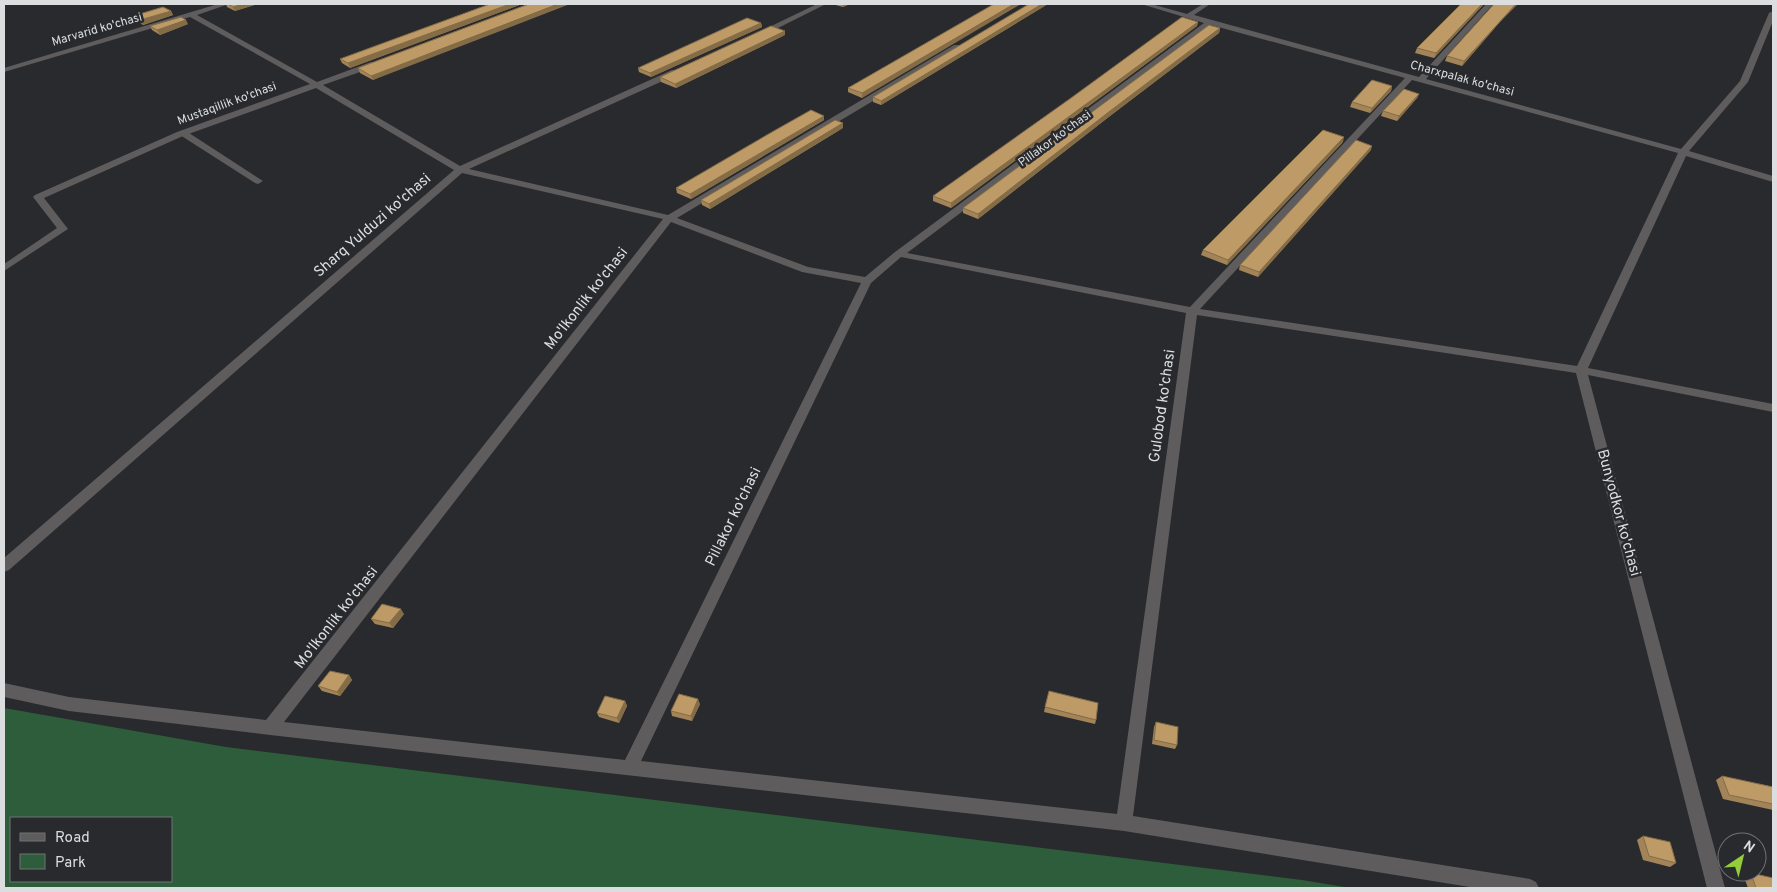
<svg xmlns="http://www.w3.org/2000/svg" width="1777" height="892" font-family="Overpass,sans-serif">
  <style>
    .green { fill: #2d5d3a; fill-rule: evenodd }
    .lines { fill: none; stroke-linecap: round; stroke-linejoin: round }
    .lane { fill: #5e5c5d; fill-rule: evenodd }
    .street { fill: #5e5c5d; fill-rule: evenodd }
    .wall { fill: #a38458 }
    .shaded-wall { fill: #846c47 }
    .building { fill: #bd9a66; stroke: #846c47 }
    .labels { text-anchor: middle; dominant-baseline: central; stroke-width: 5; stroke-linejoin: round; paint-order: stroke }
    .far-street-label { font-size: 12px; fill: #dcdddf; stroke: #292a2d }
    .street-label { font-size: 15px; fill: #dcdddf; stroke: #292a2d }
  </style>
  <rect width="100%" height="100%" fill="#292a2d"/>
  <path class="green" d="M4,708L226,747L1302,880L1351,888H4ZM11,818H171V881H11Z"/>
  <g class="lines">
    <path class="lane" d="M183,130L186,131L263,181L258,184L255,183L180,135L179,133Z"/>
    <g class="street">
      <path d="M218,4H229L197,15L317,82L371,62H377V66L323,85L460,166L672,70H678V74L469,169L668,215L954,45H960V49L677,218L808,267L865,277L895,252L1204,23L1141,4H1151L1187,14L1203,4H1210L1194,15L1419,77L1486,4H1493L1426,79L1681,149L1740,81L1769,13L1773,11V21L1748,82L1689,151L1773,176V182L1686,156L1588,368L1773,404V412L1588,375L1725,888H1707L1576,373L1197,315L1133,816L1530,879L1536,882L1539,888H1476L1124,831L270,735L69,711L4,697V683L69,697L266,720L663,219L462,173L9,570L4,572V558L454,170L316,88L183,136L44,198L68,229L4,271V264L57,228L33,197L35,195L177,132L310,84L190,17L4,72V68ZM1211,25L1405,78L1190,307L907,253ZM1412,80L1678,153L1577,366L1200,309ZM671,222L802,272L861,283L625,760L284,722ZM901,257L1186,313L1117,814L641,761L871,283Z"/>
      <path d="M817,4H826L762,36L755,34Z"/>
    </g>
  </g>
  <g class="wall">
    <path d="M226,4H258L235,11L227,7Z"/>
    <path d="M490,4H522L350,68L342,63L340,59Z"/>
    <path d="M529,4L373,80L360,73L358,68Z"/>
    <path d="M832,4H850L843,7Z"/>
    <path d="M994,4L862,98L848,92V88Z"/>
    <path d="M1048,4L881,105L873,102V97Z"/>
    <path d="M1461,4H1484L1434,58L1415,53L1417,48Z"/>
    <path d="M171,11L173,15L143,25L136,20L133,16Z"/>
    <path d="M1198,22L1197,26L951,208L933,201V196Z"/>
    <path d="M761,23L762,27L651,77L639,72L638,68Z"/>
    <path d="M1499,23L1462,66L1445,61L1447,56Z"/>
    <path d="M188,24L160,35L152,30L150,26Z"/>
    <path d="M1220,28L1219,33L1110,116L978,219L963,213V208Z"/>
    <path d="M785,35L676,88L661,82L660,77Z"/>
    <path d="M1392,86L1391,91L1370,113L1350,107L1352,102Z"/>
    <path d="M1419,94L1417,98L1397,121L1381,116L1383,111Z"/>
    <path d="M824,116V120L691,199L677,193L676,188Z"/>
    <path d="M843,128L710,209L702,205L701,200Z"/>
    <path d="M1343,142L1227,265L1201,255L1203,250Z"/>
    <path d="M1371,150L1258,277L1239,270L1240,265Z"/>
    <path d="M404,614L393,628L375,624L371,619Z"/>
    <path d="M349,675L352,680L340,696L322,691L318,686Z"/>
    <path d="M625,701L627,706L619,723L599,717L597,713Z"/>
    <path d="M700,704L692,721L672,716L671,711Z"/>
    <path d="M1045,707L1096,720L1095,724L1044,712Z"/>
    <path d="M1156,722L1177,745L1175,749L1152,744L1154,727Z"/>
    <path d="M1722,776L1773,787V810L1723,799L1716,780Z"/>
    <path d="M1643,836L1676,863L1670,867L1643,860L1637,840Z"/>
    <path d="M1751,873L1773,888H1748L1744,877Z"/>
  </g>
  <g class="shaded-wall">
    <path d="M243,4H258L235,11L233,7Z"/>
    <path d="M510,4H522L350,68L348,63Z"/>
    <path d="M558,4H570L373,80L371,76Z"/>
    <path d="M842,4H850L843,7Z"/>
    <path d="M1014,4H1021L862,98V93Z"/>
    <path d="M1042,4H1048L881,105V101Z"/>
    <path d="M1482,4H1484L1434,58L1436,53Z"/>
    <path d="M1516,4H1518L1499,23L1462,66L1464,61Z"/>
    <path d="M171,11L173,15L143,25L140,20Z"/>
    <path d="M186,20L188,24L160,35L157,30Z"/>
    <path d="M1198,22L1197,26L951,208V203Z"/>
    <path d="M761,23L762,27L651,77L650,73Z"/>
    <path d="M1220,28L1219,33L1110,116L978,219V214L1110,111Z"/>
    <path d="M785,31V35L676,88L675,84Z"/>
    <path d="M1392,86L1391,91L1370,113L1372,108Z"/>
    <path d="M1419,94L1417,98L1397,121L1399,116Z"/>
    <path d="M824,116V120L691,199L690,194Z"/>
    <path d="M843,123V128L710,209L709,204Z"/>
    <path d="M1344,137L1343,142L1227,265L1228,260Z"/>
    <path d="M1372,146L1371,150L1258,277L1259,272Z"/>
    <path d="M401,609L404,614L393,628L389,623Z"/>
    <path d="M349,675L352,680L340,696L337,692Z"/>
    <path d="M698,699L700,704L692,721L691,716Z"/>
    <path d="M625,701L627,706L619,723L617,718Z"/>
  </g>
  <g class="building">
    <path d="M228,4H243L233,7Z"/>
    <path d="M490,4H510L348,63L340,59Z"/>
    <path d="M529,4H558L371,76L358,68Z"/>
    <path d="M994,4H1014L862,93L848,88Z"/>
    <path d="M1029,4H1042L881,101L873,97Z"/>
    <path d="M1461,4H1482L1436,53L1417,48Z"/>
    <path d="M1494,4H1516L1464,61L1447,56Z"/>
    <path d="M163,7L171,11L140,20L133,16Z"/>
    <path d="M181,17L186,20L157,30L150,26Z"/>
    <path d="M1182,17L1198,22L951,203L933,196L1071,98Z"/>
    <path d="M747,18L761,23L650,73L638,68Z"/>
    <path d="M1209,25L1220,28L1110,111L978,214L963,208Z"/>
    <path d="M771,26L785,31L675,84L660,77Z"/>
    <path d="M1372,80L1392,86L1372,108L1352,102Z"/>
    <path d="M1404,89L1419,94L1399,116L1383,111Z"/>
    <path d="M811,110L824,116L690,194L676,188L772,132Z"/>
    <path d="M835,120L843,123L709,204L701,200Z"/>
    <path d="M1323,130L1344,137L1228,260L1203,250Z"/>
    <path d="M1356,140L1372,146L1259,272L1240,265Z"/>
    <path d="M382,604L401,609L389,623L371,619Z"/>
    <path d="M330,671L349,675L337,692L318,686Z"/>
    <path d="M1049,691L1098,703L1096,720L1045,707Z"/>
    <path d="M679,694L698,699L691,716L671,711Z"/>
    <path d="M605,696L625,701L617,718L597,713Z"/>
    <path d="M1156,722L1178,727L1177,745L1154,740Z"/>
    <path d="M1722,776L1773,787V804L1729,795Z"/>
    <path d="M1643,836L1670,842L1676,863L1649,856Z"/>
    <path d="M1751,873L1773,878V888H1756Z"/>
  </g>
  <g class="labels">
    <g class="far-street-label">
      <text transform="translate(97 30) rotate(-16)">Marvarid ko'chasi</text>
      <text transform="translate(1462 79) rotate(15)">Charxpalak ko'chasi</text>
      <text transform="translate(227 104) rotate(-20)">Mustaqillik ko'chasi</text>
      <text transform="translate(1055 139) rotate(-36)">Pillakor ko'chasi</text>
    </g>
    <g class="street-label">
      <text transform="translate(373 226) rotate(-41)">Sharq Yulduzi ko'chasi</text>
      <text transform="translate(587 299) rotate(-52)">Mo'lkonlik ko'chasi</text>
      <text transform="translate(1163 406) rotate(-82)">Gulobod ko'chasi</text>
      <text transform="translate(1618 513) rotate(75)">Bunyodkor ko'chasi</text>
      <text transform="translate(734 517) rotate(-64)">Pillakor ko'chasi</text>
      <text transform="translate(337 618) rotate(-52)">Mo'lkonlik ko'chasi</text>
    </g>
  </g>
  <rect width="1777" height="892" fill="none" stroke="#dcdddf" stroke-width="10"/>
  <rect x="10" y="817" width="162" height="65" fill="#292a2d" stroke="#717274"/>
  <rect x="20" y="833" width="25" height="8" fill="#5e5c5d" stroke="#717274"/>
  <text x="55" y="842" font-size="15" fill="#dcdddf">Road</text>
  <rect x="20" y="854" width="25" height="15" fill="#2d5d3a" stroke="#717274"/>
  <text x="55" y="867" font-size="15" fill="#dcdddf">Park</text>
  <g transform="translate(1742 857) rotate(35)"><circle r="24" fill="#292a2d" stroke="#717274"/>
  <path d="M0-4L9 19L0 12L-9 19Z" fill="#95cc3a"/>
  <text y="-8" font-size="14" font-weight="bold" text-anchor="middle" fill="#dcdddf">N</text>
  </g>
</svg>
